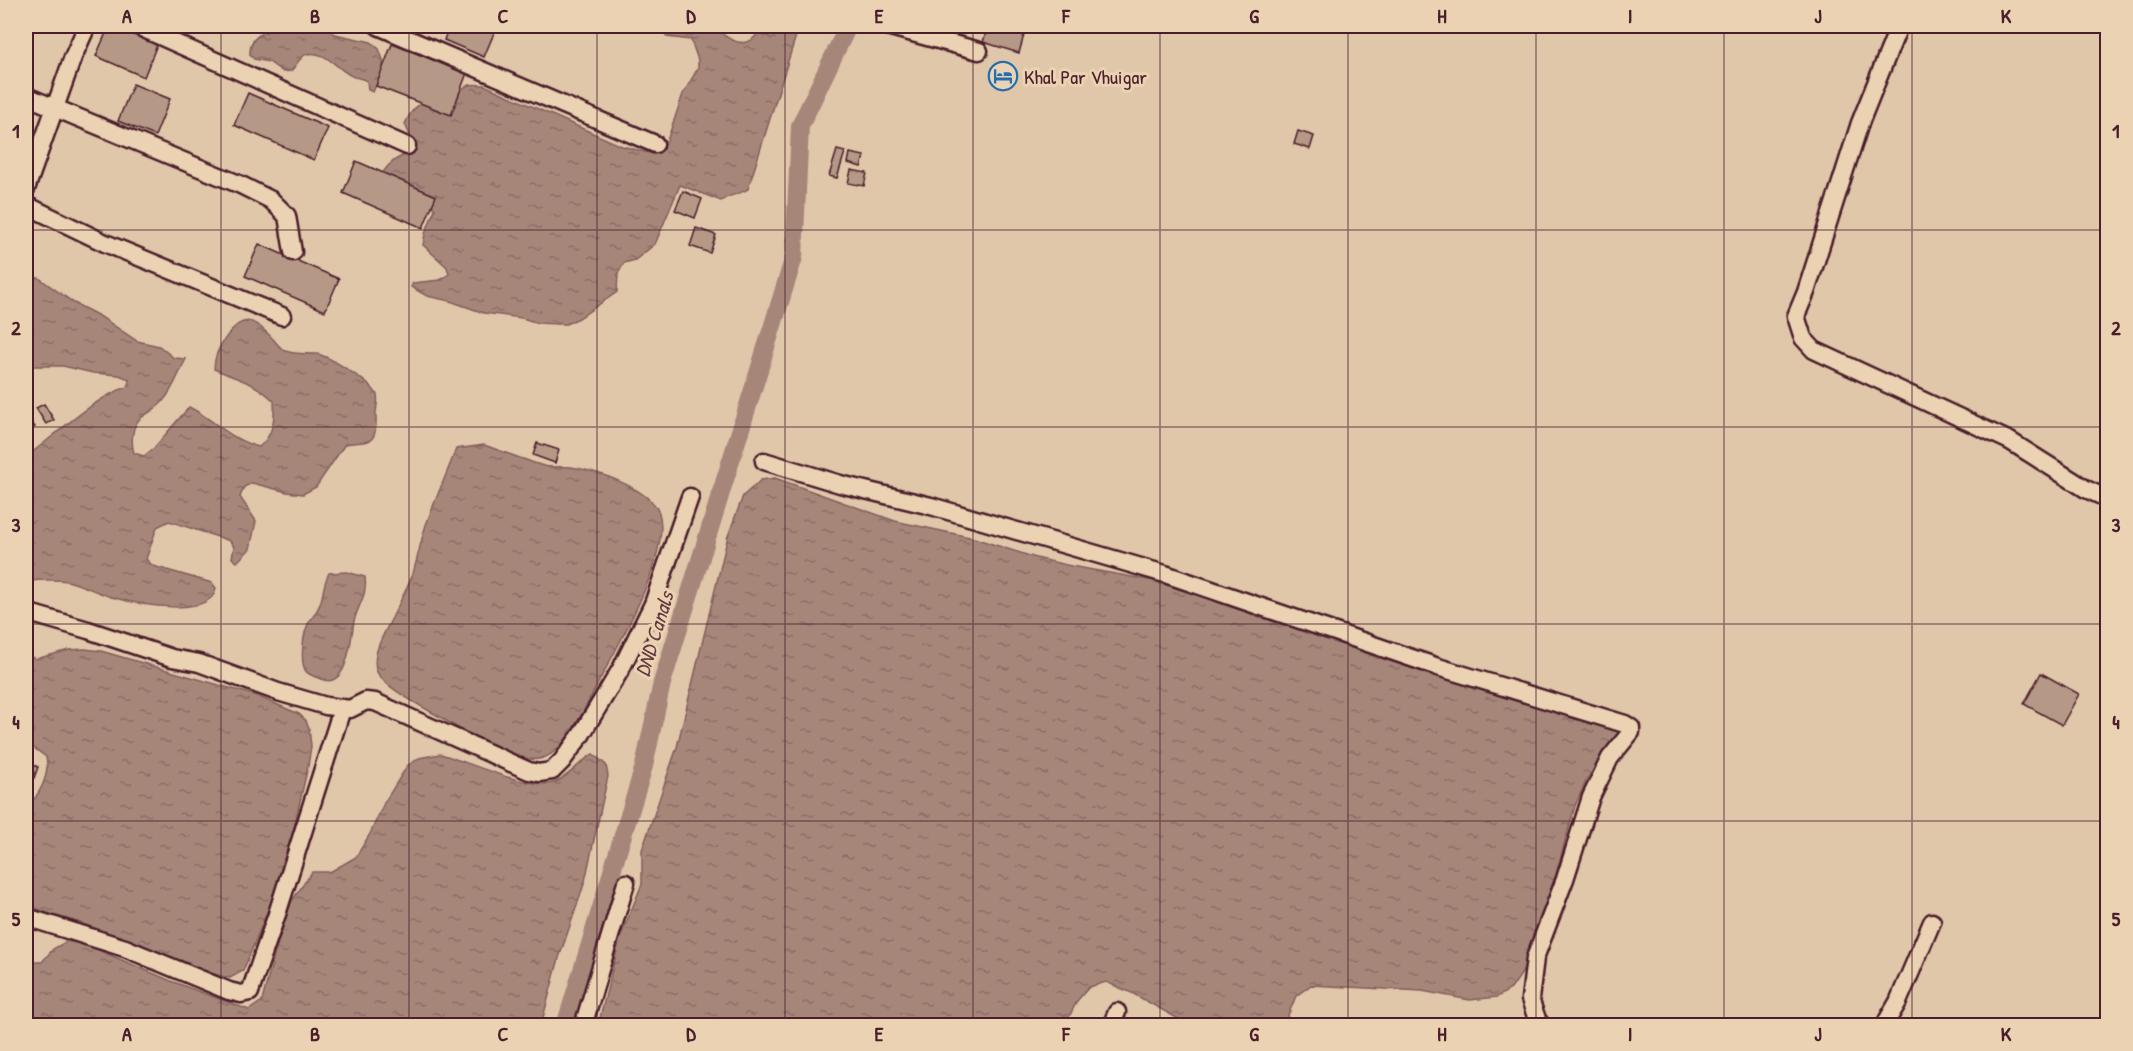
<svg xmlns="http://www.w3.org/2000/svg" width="2133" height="1051" font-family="'Patrick Hand',sans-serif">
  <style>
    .water { fill: url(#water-ripples); stroke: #825d5a; stroke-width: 1.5 }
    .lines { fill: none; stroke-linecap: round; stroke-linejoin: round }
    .canal { stroke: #a7867a; stroke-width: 18 }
    .building { fill: #b69886; stroke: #4a1f2b; stroke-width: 1.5 }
    .minor-casing { stroke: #4a1f2b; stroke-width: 21 }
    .minor { stroke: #ead2b2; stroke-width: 16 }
    .grid { fill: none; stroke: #4a1f2b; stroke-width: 1.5; stroke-opacity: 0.55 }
    .labels { text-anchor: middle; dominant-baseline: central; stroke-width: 6; stroke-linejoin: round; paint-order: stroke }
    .poi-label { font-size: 20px; fill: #4a1f2b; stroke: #ead2b2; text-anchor: start }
    .water-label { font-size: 21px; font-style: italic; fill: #61393f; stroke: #ead2b2 }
    .neatline { fill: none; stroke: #4a1f2b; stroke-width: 2 }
    .grid-label { font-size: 20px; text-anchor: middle; font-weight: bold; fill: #4a1f2b }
  </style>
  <defs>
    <pattern id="water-ripples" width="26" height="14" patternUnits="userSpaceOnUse" patternTransform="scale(1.5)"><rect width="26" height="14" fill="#a7867a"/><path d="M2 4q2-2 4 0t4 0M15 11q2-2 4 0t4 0" fill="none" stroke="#8a6d64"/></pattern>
  </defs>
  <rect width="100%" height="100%" fill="#e0c7aa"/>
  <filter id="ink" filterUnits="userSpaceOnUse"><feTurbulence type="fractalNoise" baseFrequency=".0167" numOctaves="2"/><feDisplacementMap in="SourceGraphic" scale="12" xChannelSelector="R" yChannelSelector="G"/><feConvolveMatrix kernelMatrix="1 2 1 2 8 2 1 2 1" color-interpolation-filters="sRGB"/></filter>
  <g filter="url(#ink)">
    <g class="water">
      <path d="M300,26H323L335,34L371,42L379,49L383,60V68L373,92L368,90L367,81C362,78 359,78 354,77C338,71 327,50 307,54C300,56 296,66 291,71L283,72L269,62L254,59L250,55C249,26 282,30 300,26Z"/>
      <path d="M661,26H719L720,32C737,46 753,48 761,26H799L748,189C739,195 730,194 721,201L680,185L655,244L635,260L624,263L618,274L617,292L579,318L566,324H558L538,323L522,318L484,313L450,301L427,296L411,287L413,283L440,280L449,274L447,267L423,245L425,234L435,209L428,201L380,178C389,160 399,158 416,149L405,124C418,93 432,106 454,94C469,86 464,83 484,85L622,146L653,154L667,141L683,94L698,68V60L691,40L667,37Z"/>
      <path d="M29,277L39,278L74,303L101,317L137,341L159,346L174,358L186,359C179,372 173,390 163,401C157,409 148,412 141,418C131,426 131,443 134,453L144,456L154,448L189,407C213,419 232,441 259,447C273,436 275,419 274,401C255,382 237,379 214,369C214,356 219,346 227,336C243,313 255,319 273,339C277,343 280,349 286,351C296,355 307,353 317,354C329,356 373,384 377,395C379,402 375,410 376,417C377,448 367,440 345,444L316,487L303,494L287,492L252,483L244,487L240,497L256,521L250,549L237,562L232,558L234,547L230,541L169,521L157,527L146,559L153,566L212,583L216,588C211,619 137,604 115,598C99,594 84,585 67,581C53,579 40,580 26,581V457C55,436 95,396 128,387L129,379L119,375L93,373L63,366H26V280Z"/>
      <path d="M484,445C504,452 524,460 544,466C552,468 562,466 571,467C597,471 635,484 653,503C684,534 615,651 598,683C587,704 567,750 543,758C517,767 463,730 440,717C425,708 380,686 376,669C372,652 385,632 392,618C399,603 408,588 413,573C418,557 421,540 426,525C435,499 447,474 456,449Z"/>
      <path d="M775,478L895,521L974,538L1036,558L1071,566L1188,587L1625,731L1601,759L1587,779L1575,806L1556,874L1522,973L1511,989L1497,997L1470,1000L1422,991L1311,985L1296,996L1284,1025L1191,1026L1132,993L1106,982L1089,987L1077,1001L1065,1025L598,1026L620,938L642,884V850L677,747L728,536L743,496L761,480Z"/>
      <path d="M347,572L365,577C368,594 358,605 354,621C351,637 348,691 321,679C315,677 308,675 305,670C300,659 303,635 308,624C312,617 317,612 320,604C324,593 323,584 329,573Z"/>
      <path d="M85,649L101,651L257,696L299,714L306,721L309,729L311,746L308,766L290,845L280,881L243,971L230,978C180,967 134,942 86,925C65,917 45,915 26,903V809C39,795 50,776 46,757L26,742V655L36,659L69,650Z"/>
      <path d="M440,754C467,761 532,792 556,782C568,777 581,761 593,754L606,765L608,776L585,881L559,958L541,1025H26V962H42L53,949L67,941L89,946L171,981L249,1010L262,1001L275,952L291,902L312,872H330L356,857L370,834L384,803L407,766L419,758Z"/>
    </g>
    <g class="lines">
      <path class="canal" d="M565,1026L644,766L662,683L794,257L800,126L848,26"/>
    </g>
    <g class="building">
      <path d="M109,26H117L158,42L144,77L96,56Z"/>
      <path d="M449,26H497L484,57L444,40Z"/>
      <path d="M988,26L1024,35L1019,53L983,42Z"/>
      <path d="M392,44L467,73L451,115L376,86Z"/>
      <path d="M133,84L170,99L155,136L118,121Z"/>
      <path d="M248,93L328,128L314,160L234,125Z"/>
      <path d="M1298,131L1314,136L1310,149L1294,144Z"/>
      <path d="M837,150L845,152L837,178L829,176Z"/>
      <path d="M850,153L864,156L861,167L848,163Z"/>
      <path d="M356,161L436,196L423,228L343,193Z"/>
      <path d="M851,170L867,173L864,186L848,183Z"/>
      <path d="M683,191L702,199L695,218L675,210Z"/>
      <path d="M696,228L716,235L710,253L690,246Z"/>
      <path d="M259,244L339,279L325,311L245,276Z"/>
      <path d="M44,404L54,420L46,424L36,408Z"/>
      <path d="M27,418L35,427L26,435V419Z"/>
      <path d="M537,443L559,450L555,463L533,455Z"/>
      <path d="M2041,673L2079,694L2062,725L2024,704Z"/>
      <path d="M26,762L38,767L34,778L26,775Z"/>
    </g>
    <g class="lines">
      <g class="minor-casing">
        <g id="minor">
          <path d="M137,26L407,146"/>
          <path d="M378,26L655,144"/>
          <path d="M887,26L979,51"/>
          <path d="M1899,26L1860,123L1806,292L1796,316L1803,338L1814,350L2010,441L2086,489L2108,499"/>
          <path d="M26,96L241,185L271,200L287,216L293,252"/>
          <path d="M26,189L73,57L87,26"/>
          <path d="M26,205L105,243L282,316"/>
          <path d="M764,461L840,484L931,506L1165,574L1438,667L1625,724L1631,728V732L1610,758L1591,797L1565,879L1535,958L1530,999L1537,1019L1542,1026"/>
          <path d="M26,612L88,630L172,658L199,663L278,692L326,706L350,709L366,701L375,702L529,771L539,773L552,771L562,761L581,735L621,669L653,604L690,497"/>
          <path d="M26,917L125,948L229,991L241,994L250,992L277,914L342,709"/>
          <path d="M583,1026L626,883"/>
          <path d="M1111,1026L1117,1012"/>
          <path d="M1884,1026L1898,1002L1932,922"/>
        </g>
      </g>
      <use href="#minor" class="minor"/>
    </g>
  </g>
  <path class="grid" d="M221,26V1026M409,26V1026M597,26V1026M785,26V1026M973,26V1026M1160,26V1026M1348,26V1026M1536,26V1026M1724,26V1026M1912,26V1026M26,230H2108M26,427H2108M26,624H2108M26,821H2108"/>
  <defs>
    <g id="hotel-ring" transform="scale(1.5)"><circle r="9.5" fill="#ead2b2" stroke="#1f6fb2" stroke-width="1.5"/><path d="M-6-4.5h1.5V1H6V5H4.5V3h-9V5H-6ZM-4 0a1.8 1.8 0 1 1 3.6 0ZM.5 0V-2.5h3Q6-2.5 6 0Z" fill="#1f6fb2"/></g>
  </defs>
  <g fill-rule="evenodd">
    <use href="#hotel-ring" x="1003" y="76"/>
  </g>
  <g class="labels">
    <g class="poi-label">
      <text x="1024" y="76">Khal Par Vhuigar</text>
    </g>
    <g class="water-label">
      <text transform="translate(654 634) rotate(-73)">DND Canals</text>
    </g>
  </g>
  <rect width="2133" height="1051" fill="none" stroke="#ead2b2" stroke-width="66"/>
  <rect x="33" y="33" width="2067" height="985" class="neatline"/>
  <g class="grid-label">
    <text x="127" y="23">A</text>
    <text x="315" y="23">B</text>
    <text x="503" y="23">C</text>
    <text x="691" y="23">D</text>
    <text x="879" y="23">E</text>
    <text x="1066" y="23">F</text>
    <text x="1254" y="23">G</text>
    <text x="1442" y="23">H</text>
    <text x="1630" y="23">I</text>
    <text x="1818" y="23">J</text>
    <text x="2006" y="23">K</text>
    <text x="16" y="138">1</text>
    <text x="2116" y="138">1</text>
    <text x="16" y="335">2</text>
    <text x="2116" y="335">2</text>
    <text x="16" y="532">3</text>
    <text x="2116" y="532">3</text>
    <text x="16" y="729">4</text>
    <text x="2116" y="729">4</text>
    <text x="16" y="926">5</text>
    <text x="2116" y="926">5</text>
    <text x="127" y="1041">A</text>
    <text x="315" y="1041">B</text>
    <text x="503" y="1041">C</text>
    <text x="691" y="1041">D</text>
    <text x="879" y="1041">E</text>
    <text x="1066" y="1041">F</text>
    <text x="1254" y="1041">G</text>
    <text x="1442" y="1041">H</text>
    <text x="1630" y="1041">I</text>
    <text x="1818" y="1041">J</text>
    <text x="2006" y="1041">K</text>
  </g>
</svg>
